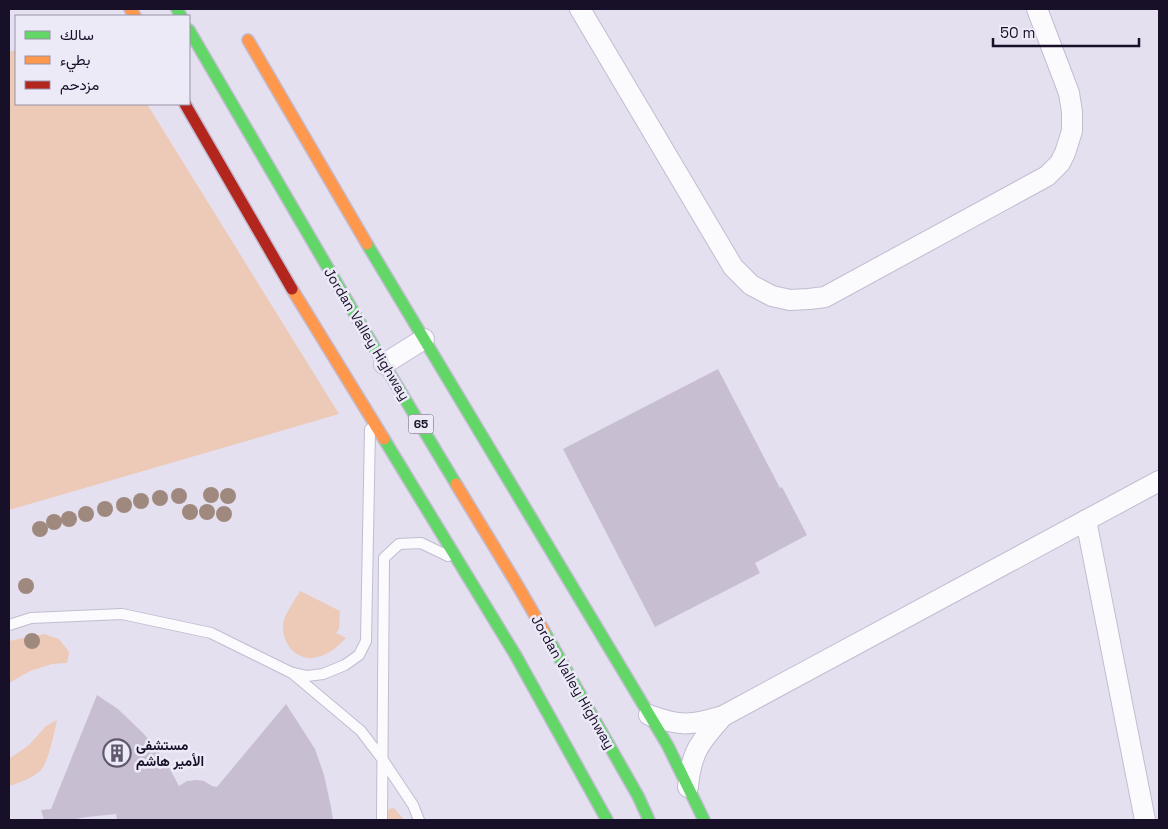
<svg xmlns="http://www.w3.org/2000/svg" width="1168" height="829" font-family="'Space Grotesk',Vazirmatn,sans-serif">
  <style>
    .green { fill: #edc9b7 }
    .building { fill: #c8bed1 }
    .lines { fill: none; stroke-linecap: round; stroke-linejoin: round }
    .lane-casing { stroke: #c2bcd1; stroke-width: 12 }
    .street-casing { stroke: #c2bcd1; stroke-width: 22 }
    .fast-casing { stroke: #c2bcd1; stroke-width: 14 }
    .slow-casing { stroke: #c2bcd1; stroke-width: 14 }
    .jam-casing { stroke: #c2bcd1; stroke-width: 14 }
    .lane { stroke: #fbfafd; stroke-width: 10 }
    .street { stroke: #fbfafd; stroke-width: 20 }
    .fast { stroke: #63d668; stroke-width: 11 }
    .slow { stroke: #ff974d; stroke-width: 11 }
    .jam { stroke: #b3261e; stroke-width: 11 }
    .tree { fill: #9f897f }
    .labels { text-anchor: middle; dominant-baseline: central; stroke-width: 5; stroke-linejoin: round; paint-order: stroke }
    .shield { fill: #edeaf8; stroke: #585166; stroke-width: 1 }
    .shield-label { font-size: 12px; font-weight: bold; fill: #180f28 }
    .street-label { font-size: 14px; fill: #180f28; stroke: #edeaf8 }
    .poi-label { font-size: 14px; font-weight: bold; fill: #180f28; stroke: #edeaf8; text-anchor: start }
  </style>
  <rect width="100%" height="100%" fill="#e4e0f0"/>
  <g class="green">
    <path d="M16,50V104H147L339,414L9,510V52Z"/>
    <path d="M300,591L340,611L339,629L336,633L346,638C338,646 329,655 317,657C297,662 283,645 283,626C283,616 295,600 300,591Z"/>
    <path d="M44,634L59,639L69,652L67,663L52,664L30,671L9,683V641Z"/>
    <path d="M57,720C54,733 49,760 41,770C33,778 19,783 9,786V759L29,745L46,726Z"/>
    <path d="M394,808L404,820H385V817L389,809Z"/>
  </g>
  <g class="building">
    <path d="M718,369L780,488L782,487L807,535L755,563L760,573L655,627L563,449Z"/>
    <path d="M97,695L118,709L143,733L164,758L179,786L187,781L197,780L204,781L212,786L217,787L286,704L315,749L324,775L331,807L333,820H117L116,814L87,817L69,820H44L41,810L51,809Z"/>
  </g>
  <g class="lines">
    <g class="lane-casing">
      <g id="lane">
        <path d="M9,625L31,618L122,614L211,633L292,673L361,731L383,760L413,805L419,820"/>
        <path d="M294,673L307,676L323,674L345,665L359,655L366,641L370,429"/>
        <path d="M382,820L384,558L399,544L421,543L448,556"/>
      </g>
    </g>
    <g class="street-casing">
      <g id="street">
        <path d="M580,9L733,267L751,285L772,296L790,300L809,299L825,297L1047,176L1060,163L1065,153L1072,131V112L1069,93L1037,9"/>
        <path d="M384,364L424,339"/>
        <path d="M1086,520L1145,820"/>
        <path d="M649,715C681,727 692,725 723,716L1159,481"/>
        <path d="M688,787C691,752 700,742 723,716"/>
      </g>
    </g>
    <g class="fast-casing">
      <g id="fast">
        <path d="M177,9L181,16"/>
        <path d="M189,30L384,364L456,484"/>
        <path d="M367,244L668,746L704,820"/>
        <path d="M384,439L516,656L607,820"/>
        <path d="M544,631L638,796L649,820"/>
      </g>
    </g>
    <g class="slow-casing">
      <g id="slow">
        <path d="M130,9L135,16"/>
        <path d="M248,40L367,244"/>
        <path d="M292,289L384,439"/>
        <path d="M456,484L515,581L544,631"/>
      </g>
    </g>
    <g class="jam-casing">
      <path id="jam" d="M185,104L292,289"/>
    </g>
    <use href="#lane" class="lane"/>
    <use href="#street" class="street"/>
    <use href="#fast" class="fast"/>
    <use href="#slow" class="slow"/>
    <use href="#jam" class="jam"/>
  </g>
  <g class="tree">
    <circle cx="211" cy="495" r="8"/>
    <circle cx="179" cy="496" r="8"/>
    <circle cx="228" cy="496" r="8"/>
    <circle cx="160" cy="498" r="8"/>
    <circle cx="141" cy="501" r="8"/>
    <circle cx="124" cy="505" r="8"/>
    <circle cx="105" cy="509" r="8"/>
    <circle cx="190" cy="512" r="8"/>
    <circle cx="207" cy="512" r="8"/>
    <circle cx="86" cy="514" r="8"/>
    <circle cx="224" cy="514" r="8"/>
    <circle cx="69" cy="519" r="8"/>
    <circle cx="54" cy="522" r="8"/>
    <circle cx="40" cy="529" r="8"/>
    <circle cx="26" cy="586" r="8"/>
    <circle cx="32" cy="641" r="8"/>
  </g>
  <defs>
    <g id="building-ring" transform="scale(1.4375)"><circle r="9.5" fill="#edeaf8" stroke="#5f586e" stroke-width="1.5"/><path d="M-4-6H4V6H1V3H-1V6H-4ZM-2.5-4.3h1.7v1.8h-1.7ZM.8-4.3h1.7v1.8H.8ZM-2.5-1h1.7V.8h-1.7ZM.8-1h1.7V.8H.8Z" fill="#5f586e"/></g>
  </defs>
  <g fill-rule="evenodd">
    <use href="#building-ring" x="117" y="753"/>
  </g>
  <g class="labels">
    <rect class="shield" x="408.5" y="414.5" width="25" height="19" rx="4"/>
    <g class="shield-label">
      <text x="421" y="424">65</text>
    </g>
    <g class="street-label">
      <text transform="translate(367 334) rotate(59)">Jordan Valley Highway</text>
      <text transform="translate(573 682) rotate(60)">Jordan Valley Highway</text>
    </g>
    <g class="poi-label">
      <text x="136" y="745">مستشفى<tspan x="136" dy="16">الأمير هاشم</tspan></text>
    </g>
  </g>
  <rect width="1168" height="829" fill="none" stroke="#180f28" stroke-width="20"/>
  <rect x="15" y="15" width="175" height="90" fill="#edeaf8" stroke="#9892a5"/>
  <rect x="25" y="31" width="25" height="8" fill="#63d668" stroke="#9892a5"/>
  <text x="60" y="40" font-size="15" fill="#180f28">سالك</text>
  <rect x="25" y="56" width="25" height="8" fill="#ff974d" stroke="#9892a5"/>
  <text x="60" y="65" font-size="15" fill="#180f28">بطيء</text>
  <rect x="25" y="81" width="25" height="8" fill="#b3261e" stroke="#9892a5"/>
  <text x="60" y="90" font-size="15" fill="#180f28">مزدحم</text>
  <path d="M993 38v8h146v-8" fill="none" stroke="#180f28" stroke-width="2.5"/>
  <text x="1000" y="38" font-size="15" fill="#180f28" stroke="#edeaf8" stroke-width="4" paint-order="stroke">50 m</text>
</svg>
